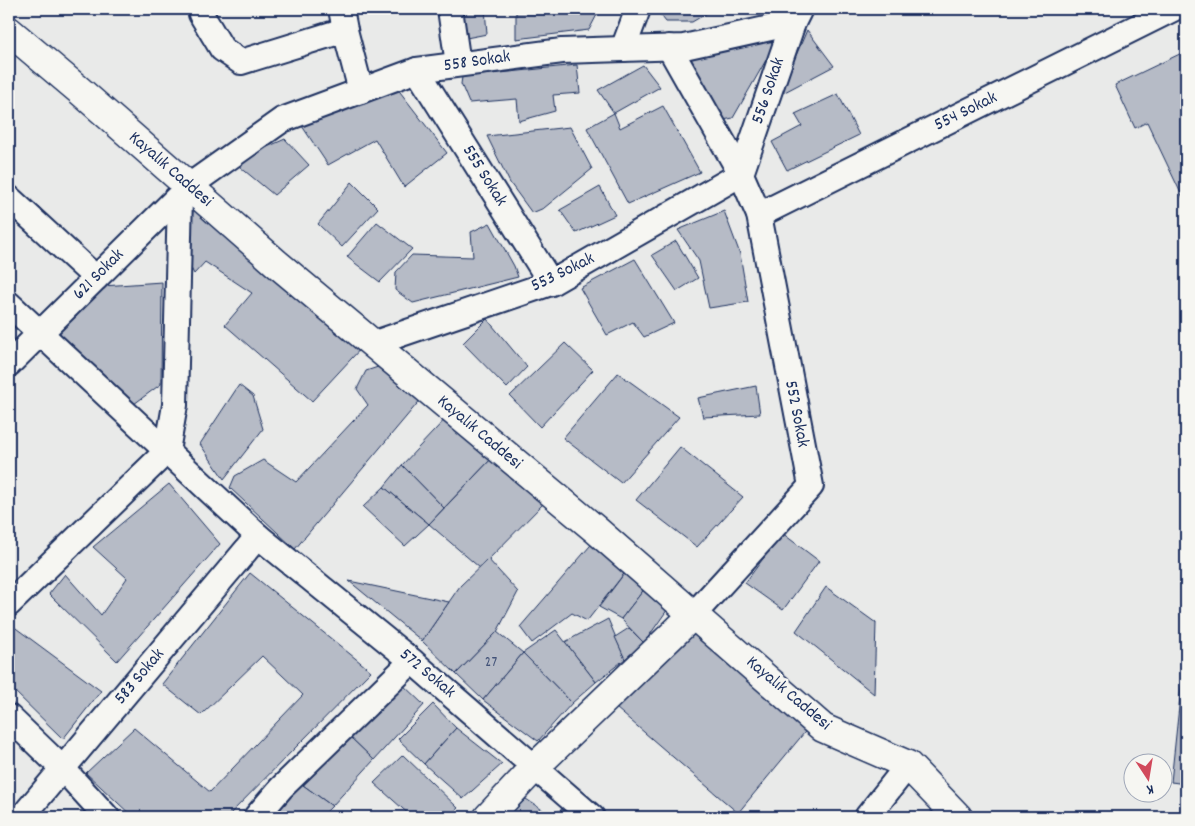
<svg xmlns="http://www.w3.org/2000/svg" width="1195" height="826" font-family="Dekko,sans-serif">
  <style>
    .building { fill: #b6bbc6; stroke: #1b2f5e }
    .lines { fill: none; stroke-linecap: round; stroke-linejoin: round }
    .minor-casing { stroke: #1b2f5e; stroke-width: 28 }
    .tertiary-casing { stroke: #1b2f5e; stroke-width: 31 }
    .minor { stroke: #f6f6f2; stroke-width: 24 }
    .tertiary { stroke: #f6f6f2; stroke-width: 28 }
    .labels { text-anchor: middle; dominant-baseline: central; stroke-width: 5; stroke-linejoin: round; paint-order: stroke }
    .number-label { font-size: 15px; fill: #425278 }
    .street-label { font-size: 18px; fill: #1b2f5e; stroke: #f6f6f2 }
  </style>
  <rect width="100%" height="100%" fill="#e9eae9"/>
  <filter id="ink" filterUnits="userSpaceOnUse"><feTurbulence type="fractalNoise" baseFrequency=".02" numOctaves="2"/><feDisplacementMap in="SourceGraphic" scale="10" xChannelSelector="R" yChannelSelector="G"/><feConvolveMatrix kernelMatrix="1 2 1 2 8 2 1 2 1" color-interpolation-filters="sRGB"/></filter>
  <g filter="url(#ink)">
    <g class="building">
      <path d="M459,9H485L487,34L461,39Z"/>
      <path d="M516,9H600L589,30L516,39Z"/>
      <path d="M656,9H714L692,22H666Z"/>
      <path d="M807,30L834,66L779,95Z"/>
      <path d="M766,34L774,46L733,118L719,121L678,53Z"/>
      <path d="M1186,51V204L1147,122L1135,128L1115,85Z"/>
      <path d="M577,65L580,93L553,95L555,111L519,121L517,99L469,103L461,84L462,77Z"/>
      <path d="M643,65L660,87L614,113L598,90Z"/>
      <path d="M397,88L447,153L404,187L375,139L328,165L300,123Z"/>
      <path d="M838,94L859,135L787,170L772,142L802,126L795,114Z"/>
      <path d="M663,106L700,172L628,204L587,128L614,113L620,128Z"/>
      <path d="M570,127L592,169L544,208L532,213L510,183L487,136Z"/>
      <path d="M285,139L309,165L274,195L234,162Z"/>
      <path d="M352,182L378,208L342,247L318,224Z"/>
      <path d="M600,187L615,215L576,233L560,210Z"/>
      <path d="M193,209L364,345L312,401L225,325L252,293L205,262L194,274L189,264Z"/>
      <path d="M724,211L740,254L748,302L709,308L699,261L678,230Z"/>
      <path d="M377,222L412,249L380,282L347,257Z"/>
      <path d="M490,223L514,266L518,277L413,303L395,290L396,272L412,255L473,257L471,232Z"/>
      <path d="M676,241L698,278L677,291L652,255Z"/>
      <path d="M635,259L674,323L644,337L633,322L607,335L580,288Z"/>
      <path d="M162,282L161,384L134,404L56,333L103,286Z"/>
      <path d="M487,319L527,367L507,388L463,343Z"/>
      <path d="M565,343L593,370L540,427L510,396Z"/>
      <path d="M384,365L422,398L295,549L230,488L235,476L263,460L296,482L368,405L357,389L366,371Z"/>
      <path d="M618,373L679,417L621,483L563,438Z"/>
      <path d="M239,385L253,396L263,429L224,479L200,444Z"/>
      <path d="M756,386L760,414L703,417L698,398Z"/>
      <path d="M450,414L496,454L444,508L402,465Z"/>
      <path d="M680,447L743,497L697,547L636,500Z"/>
      <path d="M496,454L548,499L480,568L429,524Z"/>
      <path d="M402,465L444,508L429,524L384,487Z"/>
      <path d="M169,484L220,544L117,661L49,594L65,574L101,615L127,578L93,547Z"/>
      <path d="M384,487L429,524L405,546L363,507Z"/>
      <path d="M782,533L819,561L783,610L745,583Z"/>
      <path d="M596,539L630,566L587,621L572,613L532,643L520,627Z"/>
      <path d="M488,559L518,592L497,632L456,674L422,641L460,586Z"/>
      <path d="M630,566L649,583L621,619L599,607Z"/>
      <path d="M250,573L371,671L227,817H133L86,773L134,728L210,792L303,695L262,656L201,715L162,684Z"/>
      <path d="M349,581L449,602L422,641Z"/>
      <path d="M649,583L672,603L644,643L621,619Z"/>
      <path d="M826,587L876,623L874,694L796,631Z"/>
      <path d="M608,619L625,659L596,682L565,642Z"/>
      <path d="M9,623L101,691L63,739L9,686Z"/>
      <path d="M695,624L809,727L738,813L616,708Z"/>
      <path d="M629,628L644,643L625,659L615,637Z"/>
      <path d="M556,630L596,682L572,703L523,653Z"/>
      <path d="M497,632L523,653L483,700L456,674Z"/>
      <path d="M1186,640V784L1171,782Z"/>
      <path d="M523,653L572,703L538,741L483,700Z"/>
      <path d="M401,683L424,705L374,760L349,736Z"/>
      <path d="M433,704L456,728L424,764L398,739Z"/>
      <path d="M456,728L502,764L463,799L424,764Z"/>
      <path d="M349,736L374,760L332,806L296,780Z"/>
      <path d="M403,755L458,808L448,817H412L374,783Z"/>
      <path d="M296,780L332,806L321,817H268Z"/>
      <path d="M526,799L550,815L567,807L573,817H506Z"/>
    </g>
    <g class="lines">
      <g class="minor-casing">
        <g id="minor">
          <path d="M200,9L201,14L222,49L241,62L345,30"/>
          <path d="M341,9L345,30L361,91"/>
          <path d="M450,9L458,64"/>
          <path d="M669,47L741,174L759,215L811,486L694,614"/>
          <path d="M623,49L638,9"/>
          <path d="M417,70L551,283"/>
          <path d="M741,174L793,23L799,11"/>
          <path d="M9,198L96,278"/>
          <path d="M759,215L1173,9"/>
          <path d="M9,304L258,536L412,661L592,817"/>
          <path d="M372,344L551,283L741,174"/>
          <path d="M9,364L189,186L282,120L417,70L562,51L684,47L793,23"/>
          <path d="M9,604L167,451L175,405L180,195"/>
          <path d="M9,717L63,769L107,817"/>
          <path d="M22,817L258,536"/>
          <path d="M256,817L281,788L412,661"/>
          <path d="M867,817L908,765"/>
        </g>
      </g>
      <g class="tertiary-casing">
        <g id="tertiary">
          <path d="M9,31L79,90L276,263L595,529L823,728L908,765L958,817"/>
          <path d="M488,817L535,767L694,614"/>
        </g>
      </g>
      <use href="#minor" class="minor"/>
      <use href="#tertiary" class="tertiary"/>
    </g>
  </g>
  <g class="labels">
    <g class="number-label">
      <text x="491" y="663">27</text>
    </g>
    <g class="street-label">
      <text transform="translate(477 62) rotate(-8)">558 Sokak</text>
      <text transform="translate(769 91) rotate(-71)">556 Sokak</text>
      <text transform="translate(966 112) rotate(-26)">554 Sokak</text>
      <text transform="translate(170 170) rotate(41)">Kayalık Caddesi</text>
      <text transform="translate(484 176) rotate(58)">555 Sokak</text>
      <text transform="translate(563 273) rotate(-26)">553 Sokak</text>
      <text transform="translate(99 275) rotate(-45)">621 Sokak</text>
      <text transform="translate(796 414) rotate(79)">552 Sokak</text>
      <text transform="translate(479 433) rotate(40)">Kayalık Caddesi</text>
      <text transform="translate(427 674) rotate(40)">572 Sokak</text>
      <text transform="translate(140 677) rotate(-50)">583 Sokak</text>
      <text transform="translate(788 694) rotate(40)">Kayalık Caddesi</text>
    </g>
  </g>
  <rect width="1195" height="826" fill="none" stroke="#f6f6f2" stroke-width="30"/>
  <rect x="15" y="15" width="1165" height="796" fill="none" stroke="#1b2f5e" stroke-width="2" filter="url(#ink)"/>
  <g transform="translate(1148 778) rotate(168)"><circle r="24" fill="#f6f6f2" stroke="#9ea6b7"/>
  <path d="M0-4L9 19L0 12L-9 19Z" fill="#d1495b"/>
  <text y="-8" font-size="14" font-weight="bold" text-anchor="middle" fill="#1b2f5e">K</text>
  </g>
</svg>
